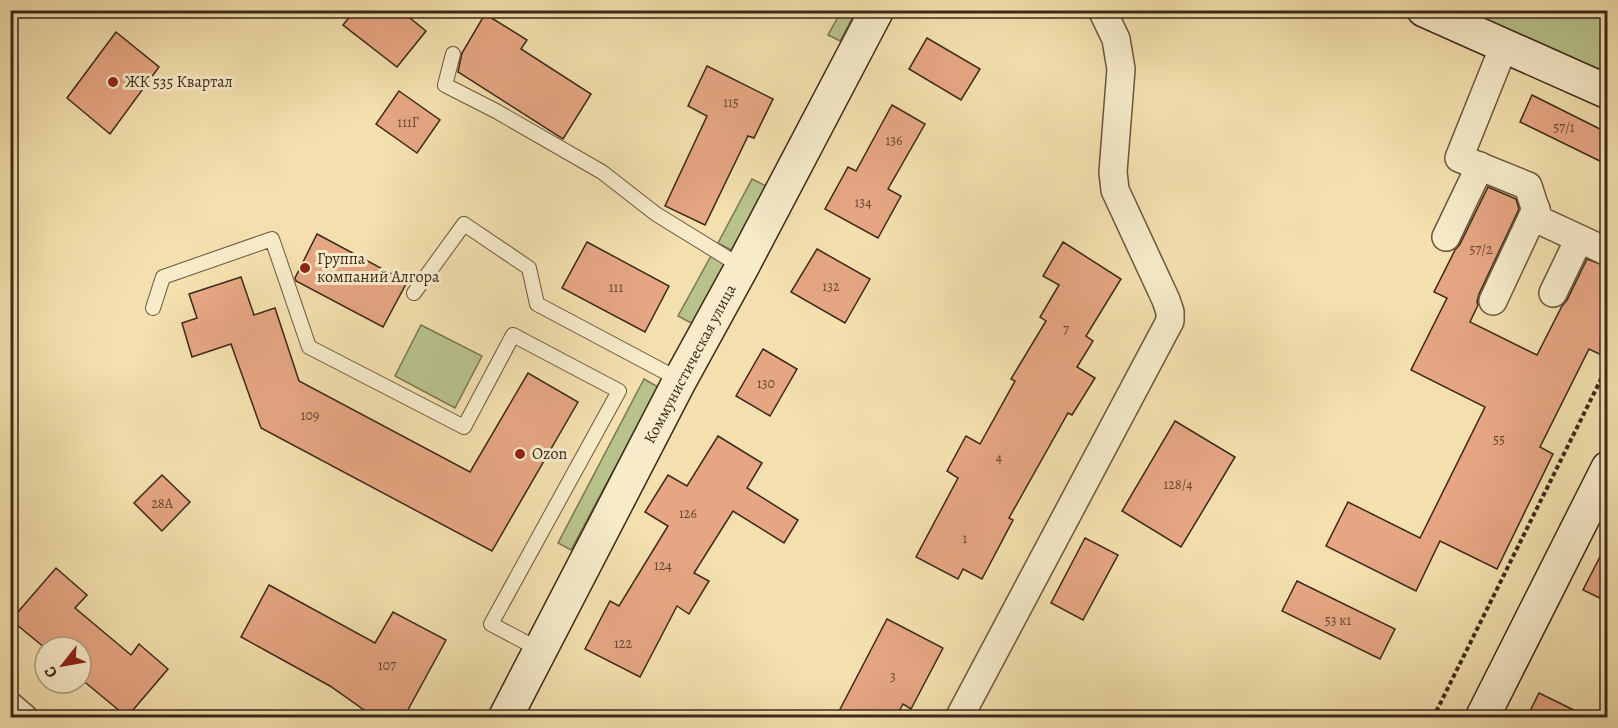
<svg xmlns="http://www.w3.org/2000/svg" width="1618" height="728" font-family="Alegreya,serif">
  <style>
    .green { fill: #b8c38c; stroke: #7a7652; stroke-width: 1.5 }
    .building { fill: #e6a683; stroke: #3c2919; stroke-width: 1.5 }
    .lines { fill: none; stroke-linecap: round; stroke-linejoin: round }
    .lane-casing { stroke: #6a573e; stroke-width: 16 }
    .street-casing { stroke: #6a573e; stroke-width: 30 }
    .secondary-casing { stroke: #3c2919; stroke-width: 36 }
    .path { stroke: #3c2919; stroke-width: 4; stroke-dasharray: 4.5 3; stroke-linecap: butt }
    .lane { stroke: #f7ebca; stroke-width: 14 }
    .street { stroke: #f7ebca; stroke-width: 27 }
    .secondary { stroke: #f7ebca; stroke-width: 33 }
    .poi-dot { fill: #8f2418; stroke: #f7ebca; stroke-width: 2 }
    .labels { text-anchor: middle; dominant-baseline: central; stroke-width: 6; stroke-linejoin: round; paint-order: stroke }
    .number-label { font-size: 14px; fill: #664834 }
    .poi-label { font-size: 16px; fill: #3c2919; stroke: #f7ebca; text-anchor: start }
    .street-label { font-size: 16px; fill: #3c2919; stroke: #f7ebca }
  </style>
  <rect width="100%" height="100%" fill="#f3e0ae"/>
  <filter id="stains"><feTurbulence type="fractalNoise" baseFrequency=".00333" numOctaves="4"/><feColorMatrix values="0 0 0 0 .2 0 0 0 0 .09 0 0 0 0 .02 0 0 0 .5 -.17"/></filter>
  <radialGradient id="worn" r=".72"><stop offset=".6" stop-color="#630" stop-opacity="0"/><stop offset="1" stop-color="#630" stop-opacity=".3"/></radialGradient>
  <g class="green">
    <path d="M842,10L856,11L840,41L828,35Z"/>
    <path d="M1457,11H1607V78Z"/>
    <path d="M752,179L768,187L733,251L718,243Z"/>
    <path d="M711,256L726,264L693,324L678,316Z"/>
    <path d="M421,325L482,356L455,408L395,376Z"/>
    <path d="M644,379L658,387L571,550L558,543Z"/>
  </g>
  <g class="building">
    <path d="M355,10H400L426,31L397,67L343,25Z"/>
    <path d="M485,14L527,40L521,49L591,94L563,139L458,72L462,53Z"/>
    <path d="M116,32L159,67L110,134L67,98Z"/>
    <path d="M927,38L980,69L961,100L909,69Z"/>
    <path d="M707,66L773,99L754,138L748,136L705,225L665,206L707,116L688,106Z"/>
    <path d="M399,91L440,120L417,153L376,124Z"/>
    <path d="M1532,95L1608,133V165L1520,122Z"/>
    <path d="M892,105L925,124L888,189L901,196L878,238L825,209L848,167L856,171Z"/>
    <path d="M1488,187L1516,199L1519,209L1479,294L1477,302L1478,305L1470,322L1537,355L1562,306L1567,300L1587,259L1608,267V358L1589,349L1540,447L1553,454L1497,569L1440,541L1416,591L1326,546L1348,502L1420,538L1485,407L1411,370L1447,298L1434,292L1455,250L1460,244Z"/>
    <path d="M317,234L407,282L383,327L296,281L295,278Z"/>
    <path d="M587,242L669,286L645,332L562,288Z"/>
    <path d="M1063,242L1121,279L1086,336L1093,341L1077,367L1095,378L1072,415L1068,413L1009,518L1013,520L982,579L963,569L958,579L916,557L958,478L947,471L966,436L980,444L1015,381L1011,379L1046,321L1040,317L1059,285L1043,276Z"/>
    <path d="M817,249L870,279L845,323L791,292Z"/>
    <path d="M241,277L254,315L275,308L299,381L470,472L528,373L578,402L492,551L261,428L231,344L192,357L182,323L197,318L189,294Z"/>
    <path d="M763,349L797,369L770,416L736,396Z"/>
    <path d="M1175,421L1235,457L1181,547L1122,511Z"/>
    <path d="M718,436L762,463L747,488L798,520L784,543L733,511L694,573L709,581L689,614L677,606L640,677L585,649L610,601L619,606L668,526L645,512L668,475L687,486Z"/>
    <path d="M162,475L190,502L162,531L134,503Z"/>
    <path d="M1085,538L1118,555L1083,620L1051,603Z"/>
    <path d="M1608,541V602L1583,590Z"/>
    <path d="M56,568L87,595L75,608L131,655L139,644L168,669L127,717L81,679V647H45V648L11,620Z"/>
    <path d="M1297,581L1395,629L1380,659L1282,611Z"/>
    <path d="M269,585L375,643L393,612L446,640L404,717H374L330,686L241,637Z"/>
    <path d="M887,619L943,648L911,709L903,704L896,717H836Z"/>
    <path d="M1539,693L1588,717H1527Z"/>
  </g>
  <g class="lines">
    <g class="lane-casing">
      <g id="lane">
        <path d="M453,54L445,85L496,111L602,172L656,214L742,267"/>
        <path d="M414,293L464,224L529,268L537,304L680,380"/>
        <path d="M153,308L163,277L272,239L309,347L464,427L513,335L619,391L491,624L540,650"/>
      </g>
    </g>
    <g class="street-casing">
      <g id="street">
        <path d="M1504,46L1459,158L1528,186L1539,220L1608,252"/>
        <path d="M1446,237L1480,166"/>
        <path d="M1553,293L1579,239"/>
        <path d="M1493,301L1536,209"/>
        <path d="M10,706L24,718"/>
        <path d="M959,718L1170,321V312L1166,300L1115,190L1113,172L1121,69L1116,39L1102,10"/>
      </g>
    </g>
    <g class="secondary-casing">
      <g id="secondary">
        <path d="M1424,10L1608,92"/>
        <path d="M505,718L680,380L742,267L877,10"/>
        <path d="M1482,718L1608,468"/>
      </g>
    </g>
    <path class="path" d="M1433,718L1608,365"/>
    <use href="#lane" class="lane"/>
    <use href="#street" class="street"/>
    <use href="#secondary" class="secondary"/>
  </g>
  <g class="poi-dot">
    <circle cx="113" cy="82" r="6"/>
    <circle cx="305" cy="268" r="6"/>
    <circle cx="520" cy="454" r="6"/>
  </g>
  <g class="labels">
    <g class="number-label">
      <text x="731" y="102">115</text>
      <text x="408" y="122">111Г</text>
      <text x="1564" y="127">57/1</text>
      <text x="894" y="140">136</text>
      <text x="863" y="202">134</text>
      <text x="1481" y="249">57/2</text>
      <text x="831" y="286">132</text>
      <text x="616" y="287">111</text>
      <text x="1066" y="329">7</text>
      <text x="766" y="383">130</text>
      <text x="310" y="415">109</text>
      <text x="1499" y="439">55</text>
      <text x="999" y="457">4</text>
      <text x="1178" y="484">128/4</text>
      <text x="162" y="503">28А</text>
      <text x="688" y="513">126</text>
      <text x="965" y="538">1</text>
      <text x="663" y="565">124</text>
      <text x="1338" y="620">53 к1</text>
      <text x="623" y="643">122</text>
      <text x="387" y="665">107</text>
      <text x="893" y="676">3</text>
    </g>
    <g class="poi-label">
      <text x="125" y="82">ЖК 535 Квартал</text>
      <text x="317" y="259">Группа<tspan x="317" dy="18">компаний Алгора</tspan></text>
      <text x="532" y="454">Ozon</text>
    </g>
    <g class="street-label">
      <text transform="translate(690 364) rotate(-62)">Коммунистическая улица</text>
    </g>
  </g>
  <rect width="1618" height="728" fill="none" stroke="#f3e0ae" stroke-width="36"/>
  <rect x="12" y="12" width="1594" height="704" fill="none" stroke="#3c2919" stroke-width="3"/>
  <rect x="18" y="18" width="1582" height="692" fill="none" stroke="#3c2919" stroke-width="1.5"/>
  <g transform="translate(63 665) rotate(239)"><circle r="28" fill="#f7ebca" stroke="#ac9d83" stroke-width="1.5"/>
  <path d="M0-4.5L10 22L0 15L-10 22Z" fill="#8f2418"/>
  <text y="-9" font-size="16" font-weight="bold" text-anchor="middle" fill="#3c2919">С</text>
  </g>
  <rect width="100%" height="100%" filter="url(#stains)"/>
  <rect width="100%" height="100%" fill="url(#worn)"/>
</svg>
